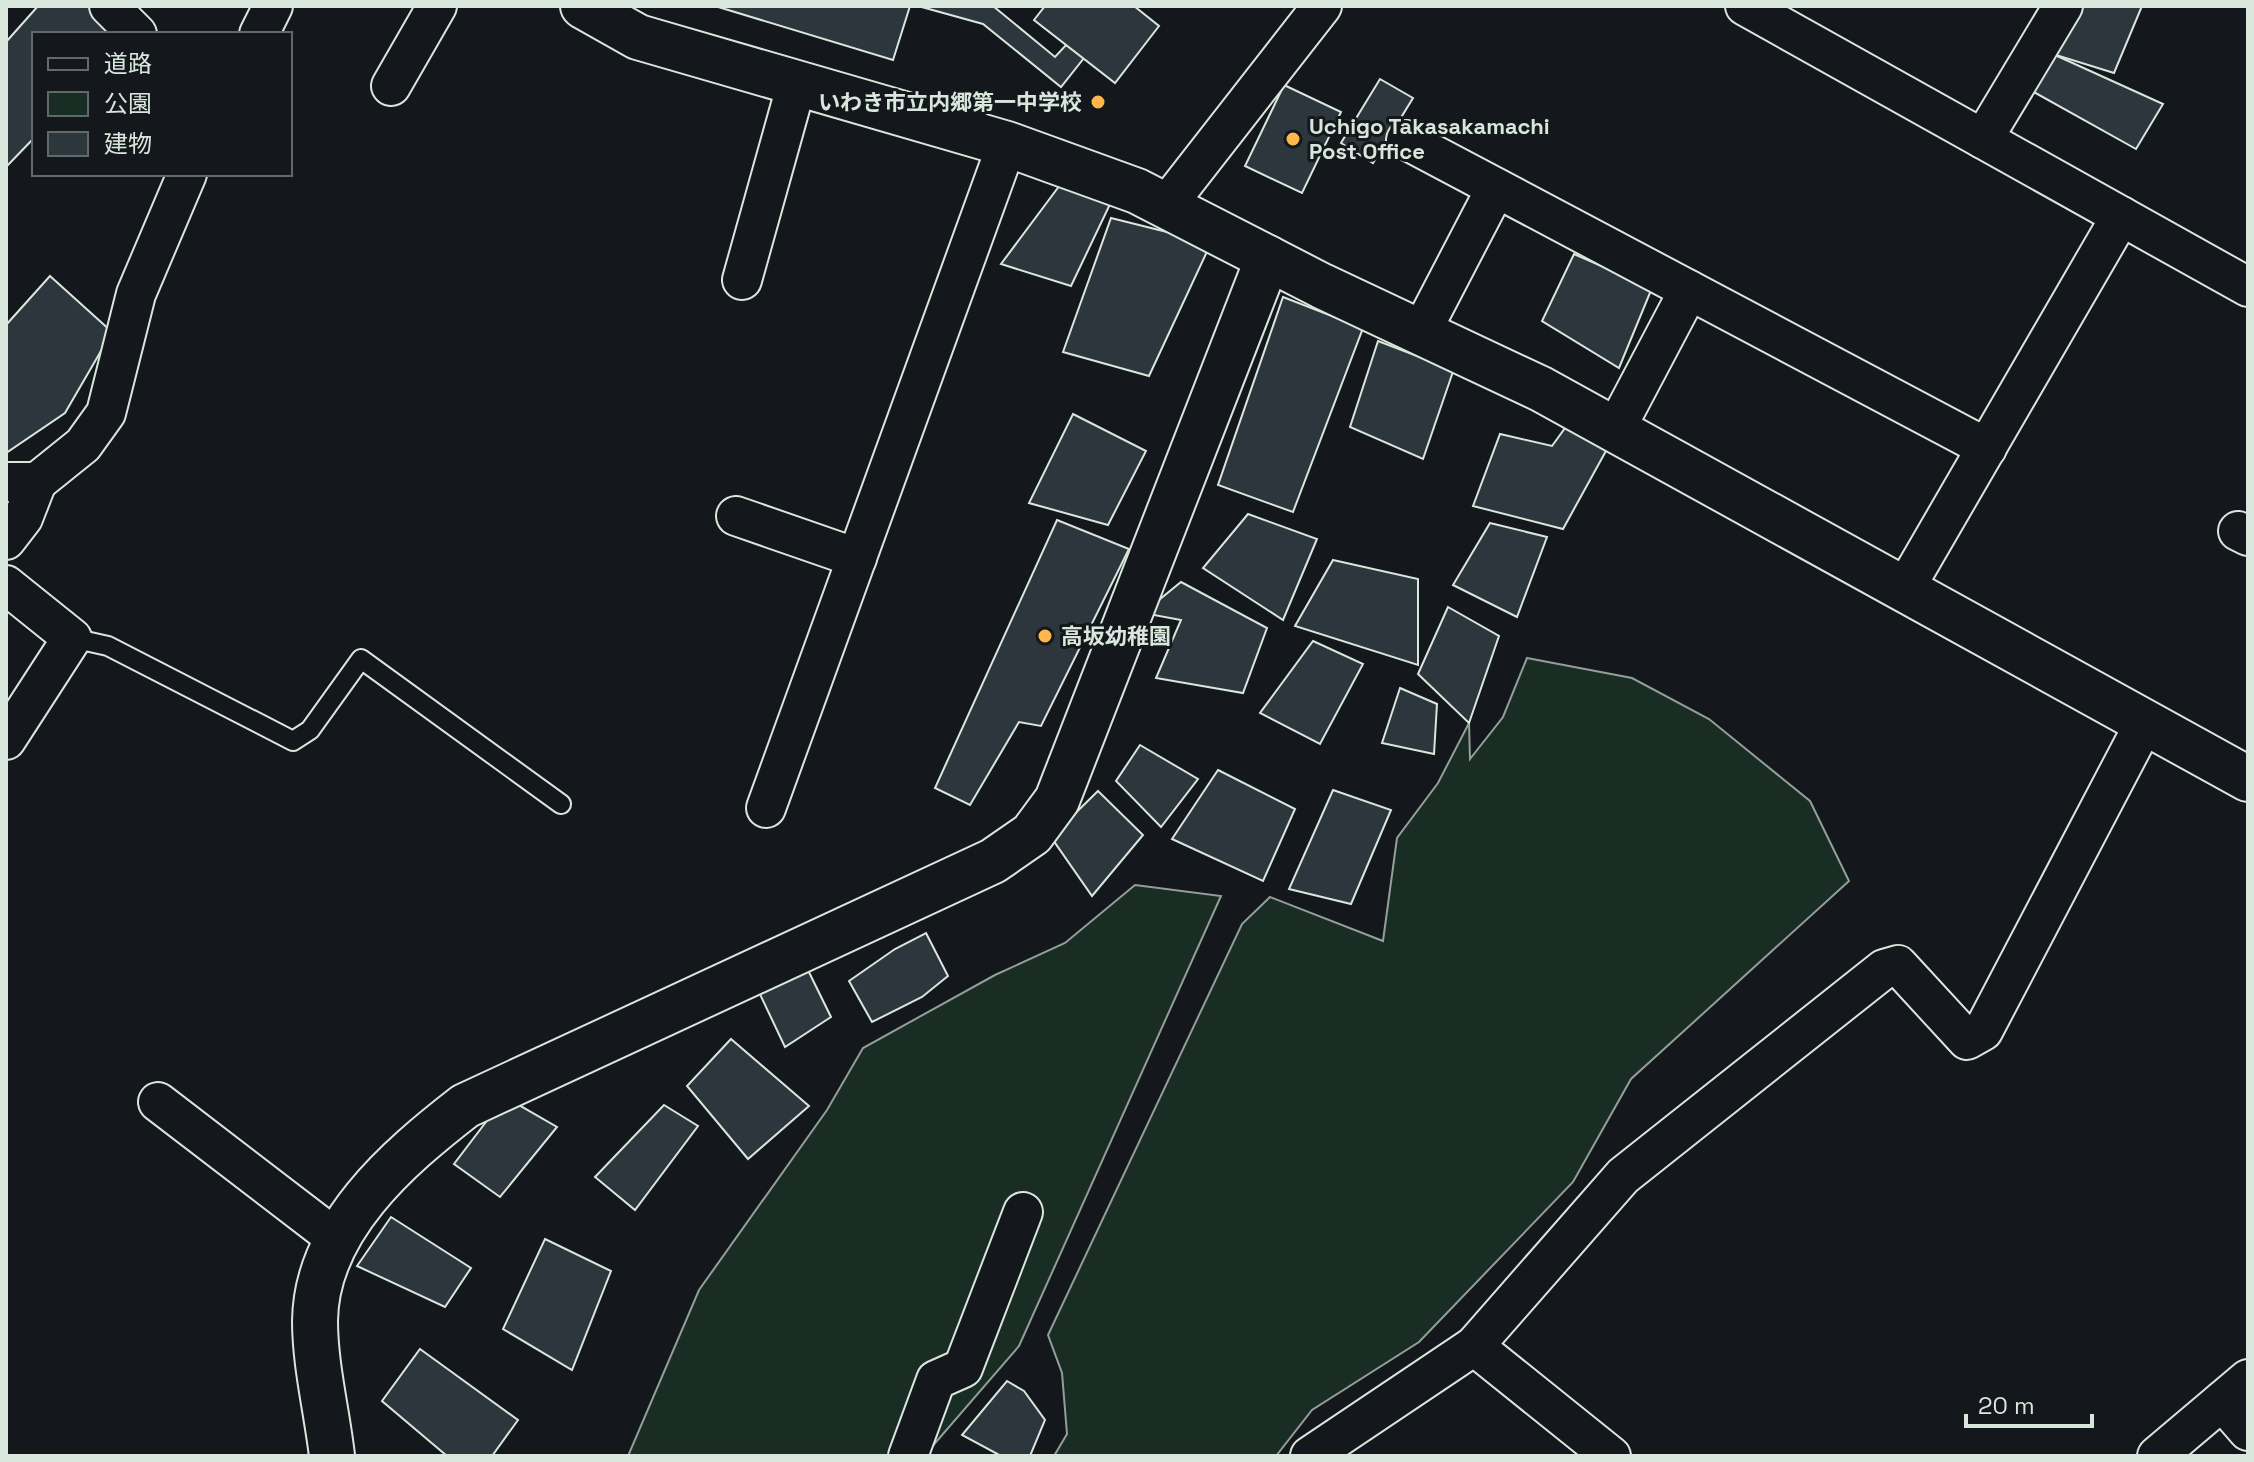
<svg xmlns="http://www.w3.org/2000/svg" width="2254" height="1462" font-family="'Space Grotesk','Noto Sans JP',sans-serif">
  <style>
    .green { fill: #1a2d24; stroke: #939e99; stroke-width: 2 }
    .building { fill: #2c363c; stroke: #d8e6dc; stroke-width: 2 }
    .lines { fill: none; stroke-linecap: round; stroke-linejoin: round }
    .service-casing { stroke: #d8e6dc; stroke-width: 22 }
    .minor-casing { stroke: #d8e6dc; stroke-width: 42 }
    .tertiary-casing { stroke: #d8e6dc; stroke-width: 48 }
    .service { stroke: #14181c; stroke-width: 18 }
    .minor { stroke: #14181c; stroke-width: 38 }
    .tertiary { stroke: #14181c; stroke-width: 44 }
    .poi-dot { fill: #ffb74d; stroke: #14181c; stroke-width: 3 }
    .labels { text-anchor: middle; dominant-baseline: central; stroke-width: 6; stroke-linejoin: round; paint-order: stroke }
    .poi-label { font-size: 22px; font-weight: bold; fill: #d8e6dc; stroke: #14181c; text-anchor: start }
  </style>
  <rect width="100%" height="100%" fill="#14181c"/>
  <g class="green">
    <path d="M1527,658L1632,678L1709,719L1810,801L1849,881L1631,1079L1573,1182L1419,1342L1312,1410L1276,1456H1054L1067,1434L1062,1373L1048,1335L1242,924L1270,897L1383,941L1397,838L1438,783L1469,723L1470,759L1503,717Z"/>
    <path d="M1135,885L1221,896L1019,1346L924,1456H628L699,1290L827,1110L863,1048L995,975L1065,943Z"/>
  </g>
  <g class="building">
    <path d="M38,6H87L123,34H34V138L6,167V42Z"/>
    <path d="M715,6H910L893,60Z"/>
    <path d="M918,6H993L1055,57L1066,45L1084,58L1061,87L983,24Z"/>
    <path d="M1045,6H1134L1159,26L1115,83L1034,20Z"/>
    <path d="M2072,6H2142L2114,73L2043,51Z"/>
    <path d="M2055,55L2163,104L2136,149L2023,86Z"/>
    <path d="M1380,79L1413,98L1373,163L1341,143Z"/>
    <path d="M1284,85L1341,112L1302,193L1245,166Z"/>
    <path d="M1063,181L1112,200L1071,286L1001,264Z"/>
    <path d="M1111,218L1211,243L1149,376L1063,352Z"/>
    <path d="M1574,254L1652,288L1619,368L1542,321Z"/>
    <path d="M50,276L112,332L65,413L6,453V325Z"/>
    <path d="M1283,297L1363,328L1293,512L1218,485Z"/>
    <path d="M1378,341L1451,369L1457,360L1423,459L1350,427Z"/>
    <path d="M1073,414L1146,451L1108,525L1029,503Z"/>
    <path d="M1568,424L1612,440L1563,529L1473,506L1500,434L1552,446Z"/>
    <path d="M1248,514L1317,539L1283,620L1203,568Z"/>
    <path d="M1057,520L1129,549L1041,726L1019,722L970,805L935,788Z"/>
    <path d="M1490,523L1547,537L1517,617L1453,585Z"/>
    <path d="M1333,560L1418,579V665L1295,626Z"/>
    <path d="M1181,582L1267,628L1243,693L1156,678L1181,620L1143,613Z"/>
    <path d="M1448,607L1499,636L1469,723L1418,674Z"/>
    <path d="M1313,641L1363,664L1320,744L1260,713Z"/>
    <path d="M1400,688L1437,704L1434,754L1382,743Z"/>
    <path d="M1140,745L1198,779L1161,827L1116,781Z"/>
    <path d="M1218,770L1295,809L1263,881L1172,839Z"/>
    <path d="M1333,790L1391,810L1351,904L1289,889Z"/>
    <path d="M1098,791L1143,835L1092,896L1051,837Z"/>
    <path d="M926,933L948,976L922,997L872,1022L849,981L895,949Z"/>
    <path d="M804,962L831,1017L785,1047L757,988Z"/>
    <path d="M731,1039L809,1106L748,1159L687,1086Z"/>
    <path d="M505,1097L557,1127L500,1197L454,1164Z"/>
    <path d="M664,1105L698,1126L635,1210L595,1177Z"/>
    <path d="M391,1217L471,1268L445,1307L357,1266Z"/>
    <path d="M545,1239L611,1271L572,1370L503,1329Z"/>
    <path d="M420,1349L518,1420L492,1456H447L382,1401Z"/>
    <path d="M1007,1381L1024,1391L1045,1420L1030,1456H1001L962,1435Z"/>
  </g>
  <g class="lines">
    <g class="service-casing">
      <path id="service" d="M72,638L108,646L293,741L310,730L361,659L561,804"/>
    </g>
    <g class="minor-casing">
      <g id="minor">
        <path d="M109,6L137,34"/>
        <path d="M1745,6L2248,287"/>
        <path d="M259,34L273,6"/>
        <path d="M391,86L437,6"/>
        <path d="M1983,139L2063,6"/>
        <path d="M1406,140L1987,448"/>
        <path d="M1166,206L1322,6"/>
        <path d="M742,280L797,83"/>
        <path d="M1420,334L1496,188"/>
        <path d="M1615,430L1689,290"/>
        <path d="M6,482H37L83,445L106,413L136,294L187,174"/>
        <path d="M736,516L857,558"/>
        <path d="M2238,531L2248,536"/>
        <path d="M6,540L23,518L37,482"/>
        <path d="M6,585L72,638L6,740"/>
        <path d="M1904,590L2121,216"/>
        <path d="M766,808L1007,144"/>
        <path d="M158,1102L338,1240"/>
        <path d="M1474,1346L1611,1456"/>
        <path d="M2222,1401L2248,1431"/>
        <path d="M908,1456L936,1380L963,1368L1023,1212"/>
        <path d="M1310,1456L1474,1346L1623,1176L1884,969L1898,965L1967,1040L1983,1031L2144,724"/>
        <path d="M2157,1456L2248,1379"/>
      </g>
    </g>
    <g class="tertiary-casing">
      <g id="tertiary">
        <path d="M583,6L638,37L1007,144L1137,191L1322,286L1541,389L2248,779"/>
        <path d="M332,1456C327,1412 315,1365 315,1321C316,1228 398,1158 465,1106L993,861L1032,834L1057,800L1268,258"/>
      </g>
    </g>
    <use href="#service" class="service"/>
    <use href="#minor" class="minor"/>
    <use href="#tertiary" class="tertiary"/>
  </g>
  <g class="poi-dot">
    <circle cx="1098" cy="102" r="8"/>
    <circle cx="1293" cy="139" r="8"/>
    <circle cx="1045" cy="636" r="8"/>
  </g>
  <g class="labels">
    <g class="poi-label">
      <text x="1082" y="102" text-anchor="end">いわき市立内郷第一中学校</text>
      <text x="1309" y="126">Uchigo Takasakamachi<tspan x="1309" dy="25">Post Office</tspan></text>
      <text x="1061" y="636">高坂幼稚園</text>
    </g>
  </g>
  <rect width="2254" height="1462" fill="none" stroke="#d8e6dc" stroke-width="16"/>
  <rect x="32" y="32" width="260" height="144" fill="#14181c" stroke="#626a69" stroke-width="2"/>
  <rect x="48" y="58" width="40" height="12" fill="#14181c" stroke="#626a69" stroke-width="2"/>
  <text x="104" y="72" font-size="24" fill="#d8e6dc">道路</text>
  <rect x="48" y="92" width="40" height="24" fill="#1a2d24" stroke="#626a69" stroke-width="2"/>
  <text x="104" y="112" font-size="24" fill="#d8e6dc">公園</text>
  <rect x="48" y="132" width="40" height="24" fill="#2c363c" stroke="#626a69" stroke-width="2"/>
  <text x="104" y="152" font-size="24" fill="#d8e6dc">建物</text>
  <path d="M1966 1414v12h126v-12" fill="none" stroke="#d8e6dc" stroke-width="4"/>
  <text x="1978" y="1414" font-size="24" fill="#d8e6dc" stroke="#14181c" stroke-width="6" paint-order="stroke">20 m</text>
</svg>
